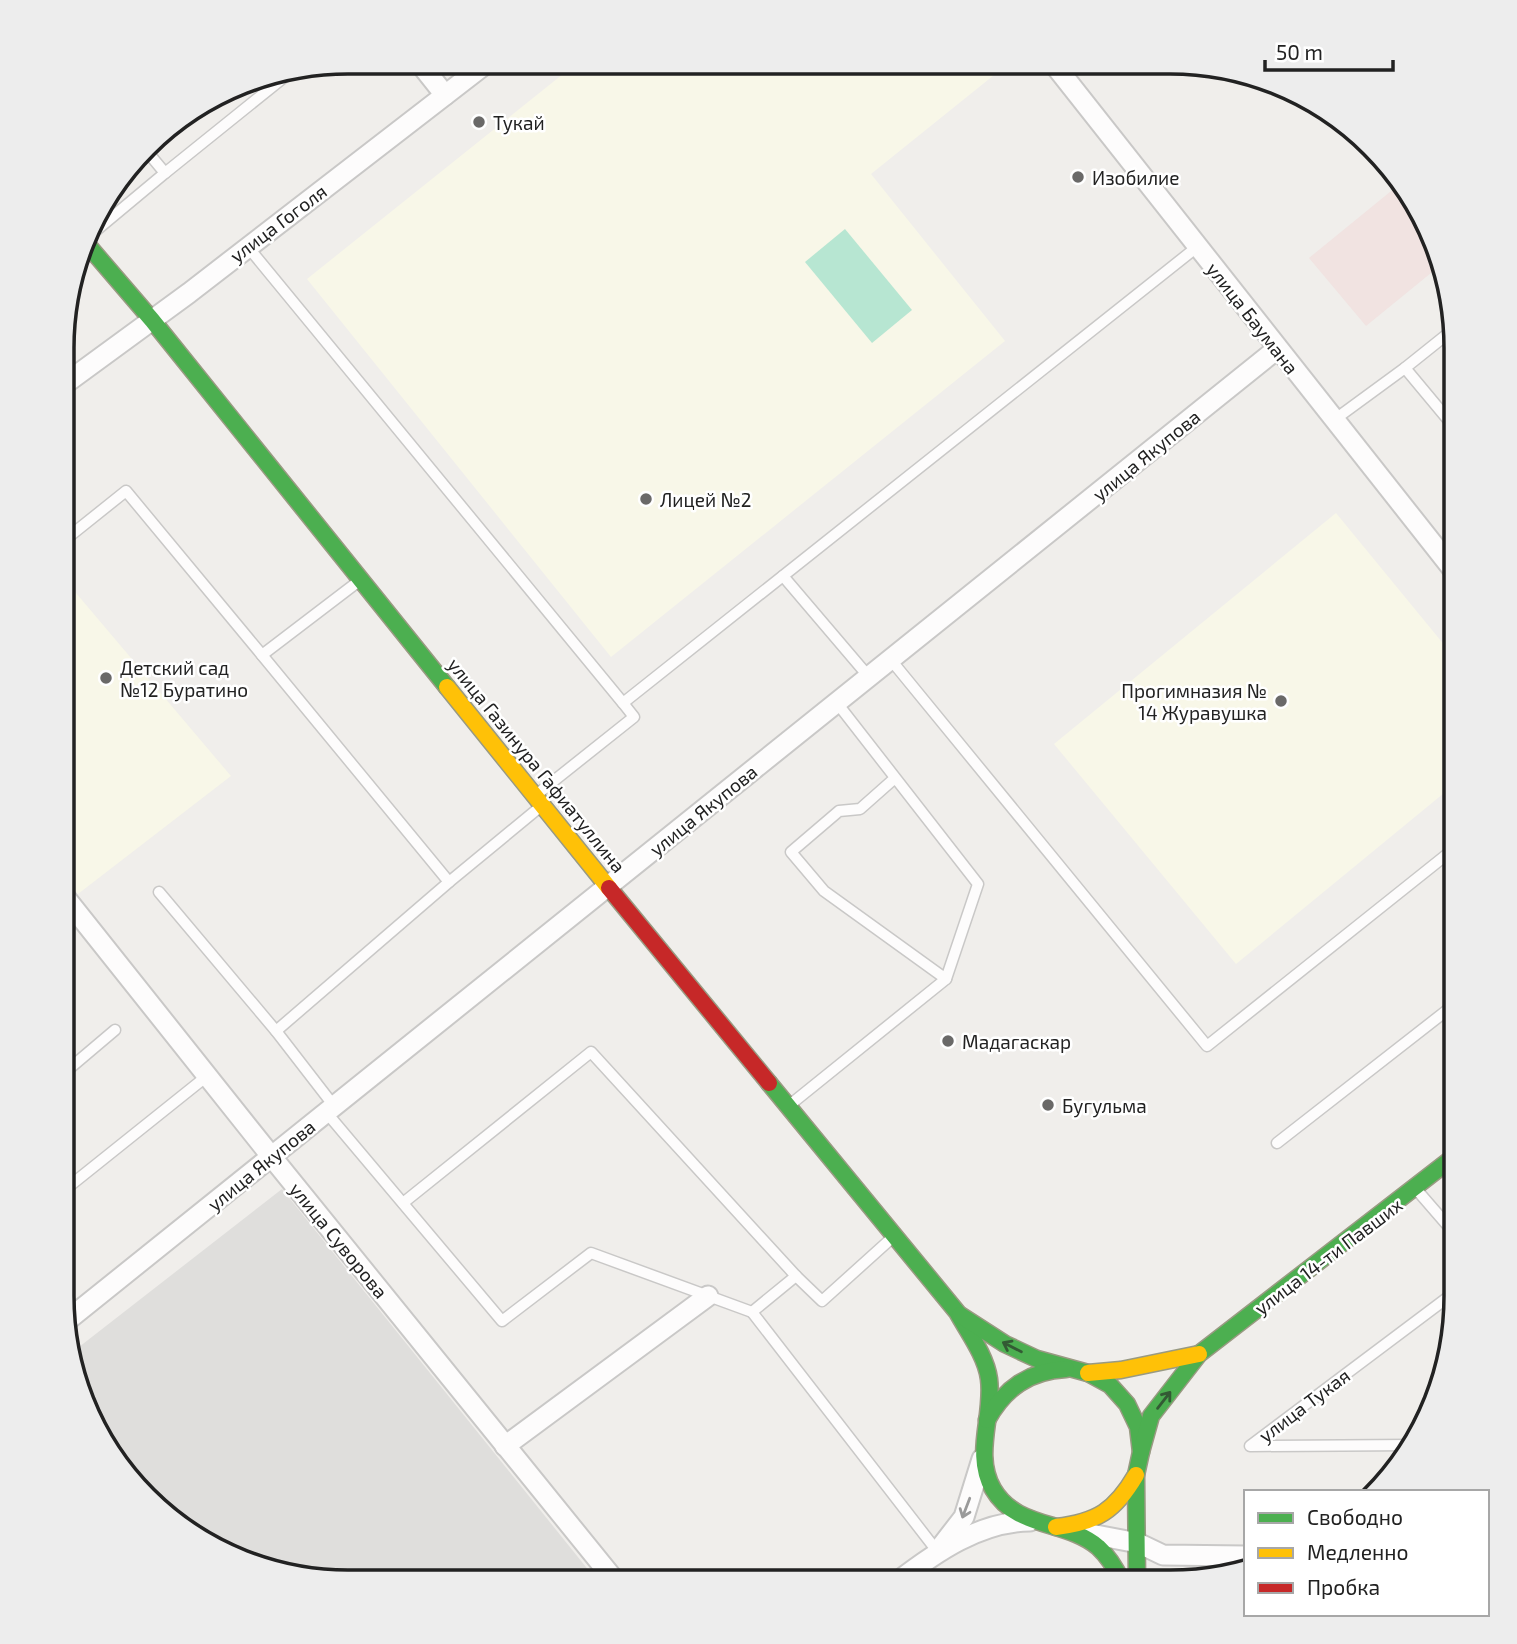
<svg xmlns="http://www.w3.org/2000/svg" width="1517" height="1644" font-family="'Exo 2',sans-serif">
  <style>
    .residential { fill: #dfdedc }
    .commercial { fill: #f1e3e1 }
    .education { fill: #f8f7e8 }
    .pitch { fill: #b7e6d2 }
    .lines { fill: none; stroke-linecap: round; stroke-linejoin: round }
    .lane-casing { stroke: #c9c8c7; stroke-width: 13 }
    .street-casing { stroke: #c9c8c7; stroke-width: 23 }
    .fast-casing { stroke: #999a82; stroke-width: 19 }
    .slow-casing { stroke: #999a82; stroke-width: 19 }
    .jam-casing { stroke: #999a82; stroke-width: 19 }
    .lane { stroke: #fdfcfc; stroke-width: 10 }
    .street { stroke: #fdfcfc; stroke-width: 19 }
    .fast { stroke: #4caf50; stroke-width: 16 }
    .slow { stroke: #ffc107; stroke-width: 16 }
    .jam { stroke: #c62828; stroke-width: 16 }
    .oneway { stroke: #335a34 }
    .oneway2 { stroke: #9a9a9a }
    .poi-dot { fill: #6a6968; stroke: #fff; stroke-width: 2.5 }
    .labels { text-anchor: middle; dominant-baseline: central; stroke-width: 5; stroke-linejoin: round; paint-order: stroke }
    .poi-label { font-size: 19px; fill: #222; stroke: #fff; text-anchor: start }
    .street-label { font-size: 19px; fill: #222; stroke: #fff }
    .rim { fill: none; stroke: #222; stroke-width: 3.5 }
  </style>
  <rect width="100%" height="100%" fill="#f0eeeb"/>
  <path class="residential" d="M282,1189L598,1582H329L205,1545L109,1455L76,1388L70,1354Z"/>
  <path class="commercial" d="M1401,183L1408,189L1441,256L1442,264L1366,326L1309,258Z"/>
  <g class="education">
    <path d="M578,62L1009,63L871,174L1005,341L611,657L307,279Z"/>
    <path d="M1336,513L1455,658V784L1236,964L1054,744Z"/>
    <path d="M65,580L231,776L78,894L64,876Z"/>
  </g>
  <path class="pitch" d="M845,229L912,310L872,343L805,262Z"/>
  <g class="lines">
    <g class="lane-casing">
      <g id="lane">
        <path d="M145,149L165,173L293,70"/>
        <path d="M87,238L165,173"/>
        <path d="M248,247L623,703L1197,247"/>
        <path d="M1455,328L1405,368L1455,428"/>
        <path d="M1334,420L1405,368"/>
        <path d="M66,539L126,491L262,655L359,581"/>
        <path d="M783,576L869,677"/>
        <path d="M262,655L449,882L540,807"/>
        <path d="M891,660L1207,1046L1455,848"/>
        <path d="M837,703L978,884L946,979L824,891L791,852L839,811L860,809L895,778"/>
        <path d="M536,795L634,717L623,703"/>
        <path d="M159,892L276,1031"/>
        <path d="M63,1074L115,1030"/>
        <path d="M791,1104L946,979"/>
        <path d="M334,1106L276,1031L449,882"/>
        <path d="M326,1112L502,1321L591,1253L752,1312L796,1276L822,1301L893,1237"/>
        <path d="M1277,1143L1455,1004"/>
        <path d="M1416,1189L1455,1234"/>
        <path d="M62,1192L207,1076"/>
        <path d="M403,1203L591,1052L796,1276"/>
        <path d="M752,1312L937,1551"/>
        <path d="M1413,1445L1250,1446L1455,1292"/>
      </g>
    </g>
    <g class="street-casing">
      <g id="street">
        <path d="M418,61L445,95"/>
        <path d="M1053,63L1455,572"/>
        <path d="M66,383L189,293L488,62"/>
        <path d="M64,896L271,1156L616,1582"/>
        <path d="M64,1323L1277,349"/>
        <path d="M505,1446L708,1296"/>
        <path d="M1085,1533L1138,1543L1163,1555L1246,1556"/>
        <path d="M940,1548L964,1517L982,1459"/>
        <path d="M897,1582C936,1552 979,1522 1030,1521"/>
      </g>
    </g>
    <g class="fast-casing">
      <g id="fast">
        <path d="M85,242L152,320L447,687"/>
        <path d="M769,1083L957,1312C968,1332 986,1356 989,1379C994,1416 973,1454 993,1489C1016,1529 1066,1520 1098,1547C1109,1557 1116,1569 1122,1582"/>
        <path d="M960,1315L1005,1344L1037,1359L1088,1373L1110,1385L1127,1404L1138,1427L1141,1452L1136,1475L1137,1582"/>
        <path d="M987,1420C1005,1388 1029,1371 1066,1369"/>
        <path d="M1141,1452L1151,1416L1199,1354L1455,1156"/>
      </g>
    </g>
    <g class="slow-casing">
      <g id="slow">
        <path d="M447,687L609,888"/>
        <path d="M1088,1373L1121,1370L1199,1354"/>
        <path d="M1056,1527C1097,1522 1115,1511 1136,1475"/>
      </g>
    </g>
    <g class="jam-casing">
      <path id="jam" d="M609,888L769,1083"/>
    </g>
    <use href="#lane" class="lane"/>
    <use href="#street" class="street"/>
    <use href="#fast" class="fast"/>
    <use href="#slow" class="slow"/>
    <use href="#jam" class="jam"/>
  </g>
  <defs><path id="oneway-shaft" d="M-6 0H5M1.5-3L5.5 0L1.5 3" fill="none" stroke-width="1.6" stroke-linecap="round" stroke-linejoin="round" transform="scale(1.75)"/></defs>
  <g class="oneway">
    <use href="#oneway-shaft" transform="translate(1012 1347) rotate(-153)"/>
    <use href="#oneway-shaft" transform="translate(1164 1400) rotate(-52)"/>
  </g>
  <use class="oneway2" href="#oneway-shaft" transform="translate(966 1508) rotate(111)"/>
  <g class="poi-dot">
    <circle cx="479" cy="122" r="7"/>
    <circle cx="1078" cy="177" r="7"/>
    <circle cx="646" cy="499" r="7"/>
    <circle cx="106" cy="678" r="7"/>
    <circle cx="1281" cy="701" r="7"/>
    <circle cx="948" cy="1041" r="7"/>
    <circle cx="1048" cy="1105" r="7"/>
  </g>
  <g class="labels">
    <g class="poi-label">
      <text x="493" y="122">Тукай</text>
      <text x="1092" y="177">Изобилие</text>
      <text x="660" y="499">Лицей №2</text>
      <text x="120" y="667">Детский сад<tspan x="120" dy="22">№12 Буратино</tspan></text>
      <text x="1267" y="690" text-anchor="end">Прогимназия №<tspan x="1267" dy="22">14 Журавушка</tspan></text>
      <text x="962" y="1041">Мадагаскар</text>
      <text x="1062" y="1105">Бугульма</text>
    </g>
    <g class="street-label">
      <text transform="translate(278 223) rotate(-37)">улица Гоголя</text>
      <text transform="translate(1253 318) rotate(52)">улица Баумана</text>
      <text transform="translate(1146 455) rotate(-39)">улица Якупова</text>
      <text transform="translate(537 765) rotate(51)">улица Газинура Гафиатуллина</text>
      <text transform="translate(703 810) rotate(-39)">улица Якупова</text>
      <text transform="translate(261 1165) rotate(-39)">улица Якупова</text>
      <text transform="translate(339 1240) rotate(51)">улица Суворова</text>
      <text transform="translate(1328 1256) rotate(-37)">улица 14-ти Павших</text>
      <text transform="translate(1304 1405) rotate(-37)">улица Тукая</text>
    </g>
  </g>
  <path d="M0 0H1517V1644H0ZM348 74H1170A274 274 0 0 1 1444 348V1296A274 274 0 0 1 1170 1570H348A274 274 0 0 1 74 1296V348A274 274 0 0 1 348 74Z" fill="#ededed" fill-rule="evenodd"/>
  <path class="rim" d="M348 74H1170A274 274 0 0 1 1444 348V1296A274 274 0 0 1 1170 1570H348A274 274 0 0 1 74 1296V348A274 274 0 0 1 348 74Z"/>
  <rect x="1244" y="1490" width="245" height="126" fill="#ffffff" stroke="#a7a7a7" stroke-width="2"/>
  <rect x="1258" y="1513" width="35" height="10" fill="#4caf50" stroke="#a7a7a7" stroke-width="2"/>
  <text x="1307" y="1525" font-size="21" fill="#222222">Свободно</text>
  <rect x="1258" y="1548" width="35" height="10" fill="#ffc107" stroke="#a7a7a7" stroke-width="2"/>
  <text x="1307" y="1560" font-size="21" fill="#222222">Медленно</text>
  <rect x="1258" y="1583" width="35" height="10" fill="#c62828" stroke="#a7a7a7" stroke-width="2"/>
  <text x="1307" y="1595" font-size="21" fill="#222222">Пробка</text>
  <path d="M1265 60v10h128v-10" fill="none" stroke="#222222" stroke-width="3.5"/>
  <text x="1276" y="60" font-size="21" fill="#222222" stroke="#ffffff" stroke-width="5" paint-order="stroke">50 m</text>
</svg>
